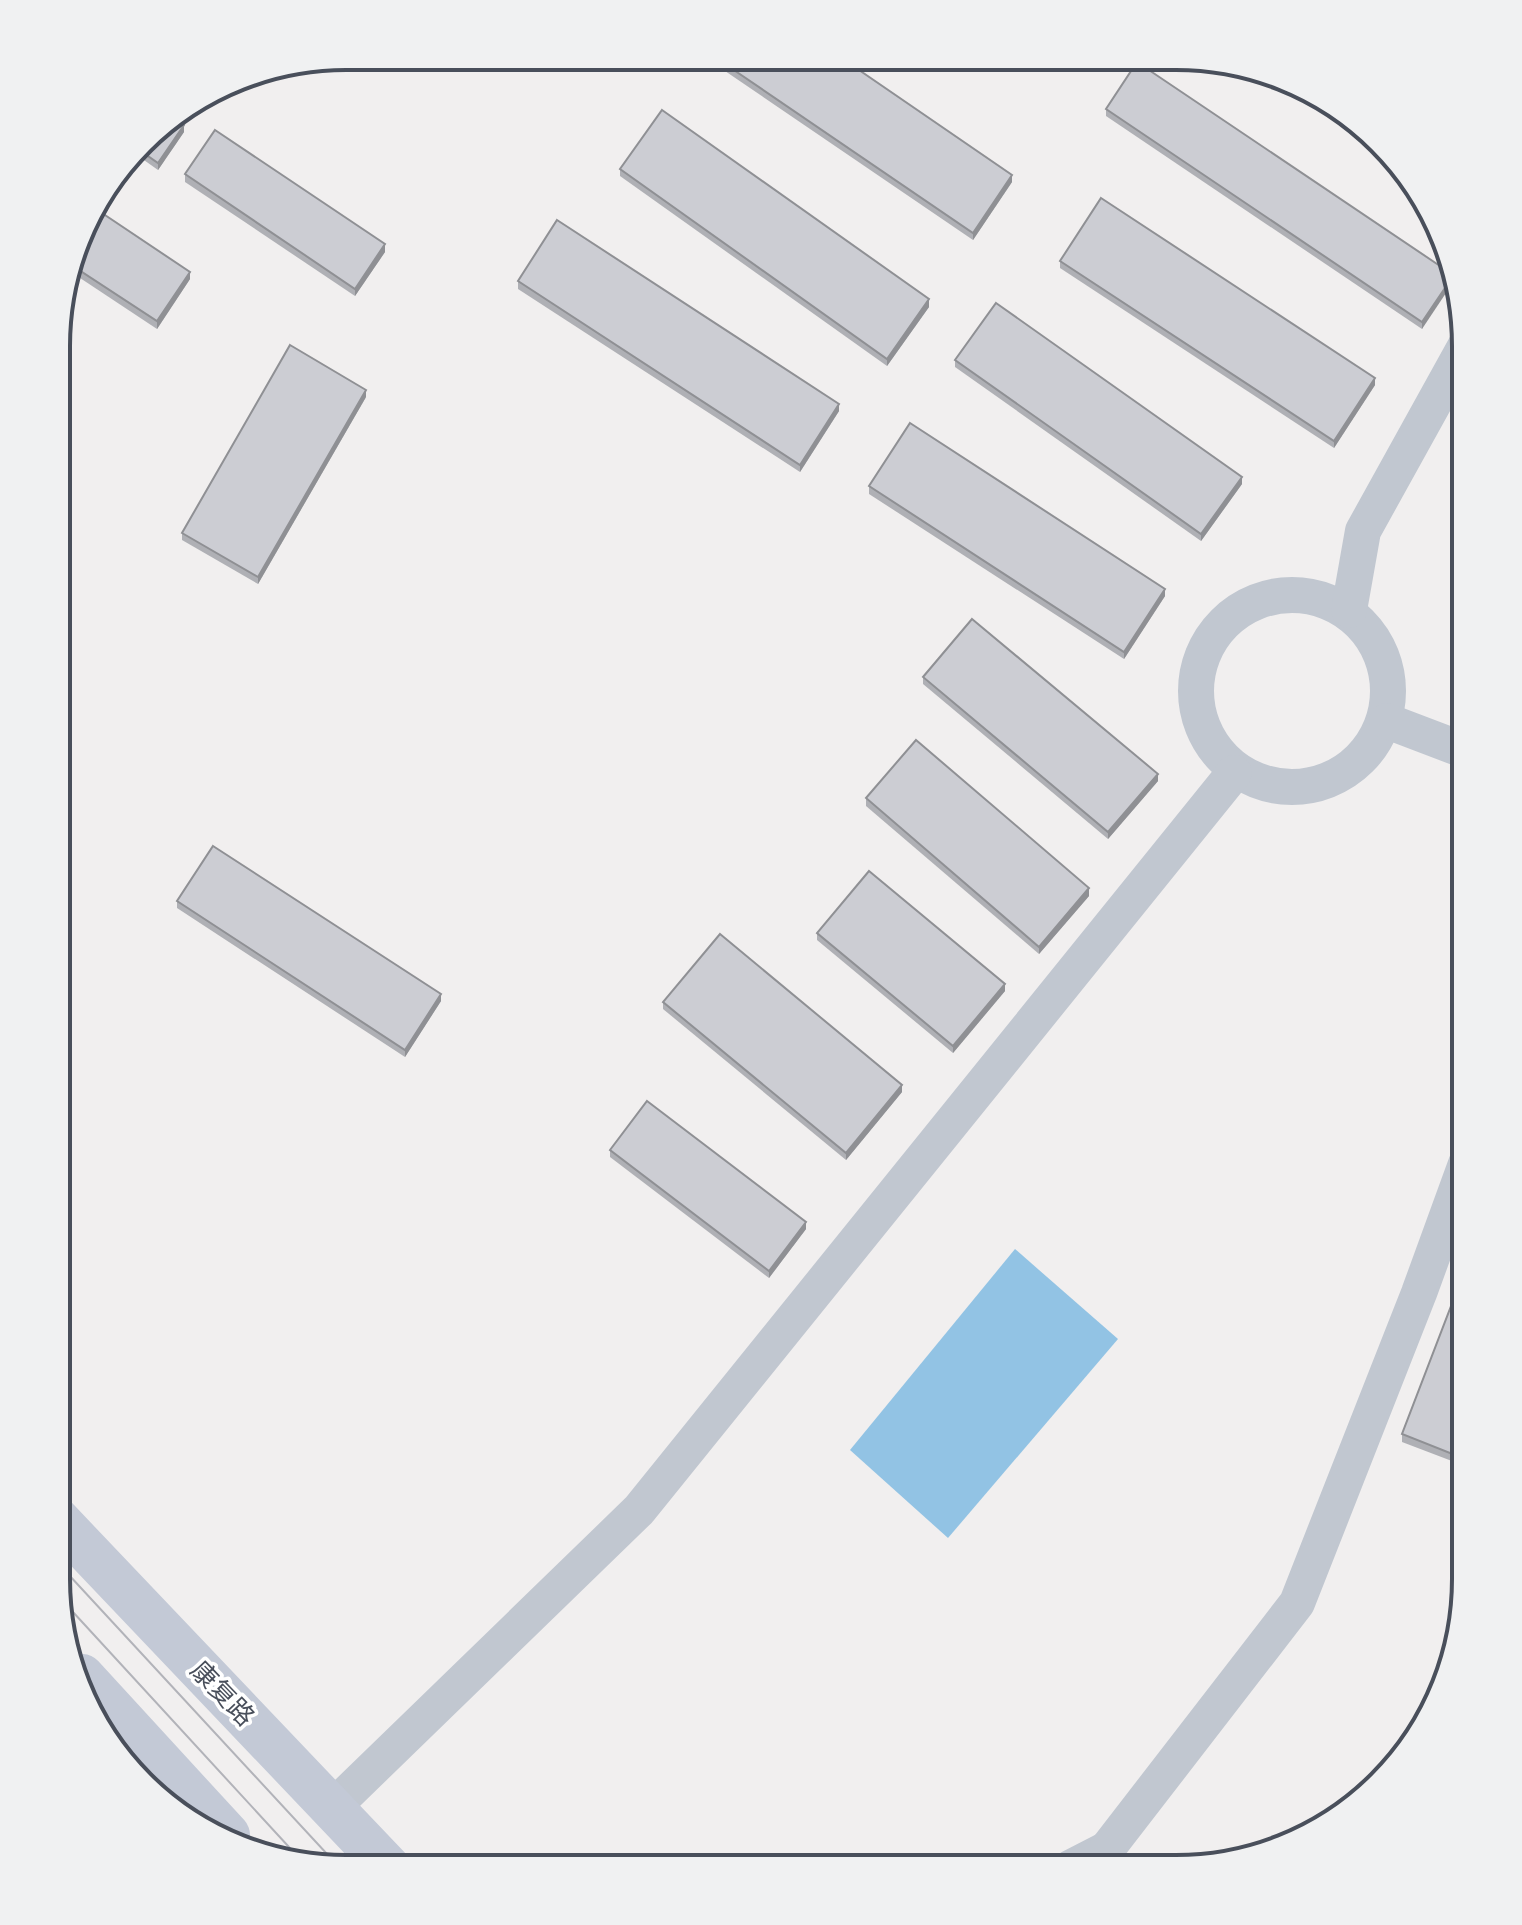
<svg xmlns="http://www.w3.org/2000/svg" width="1522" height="1925" font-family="'Golos Text','Noto Sans SC',sans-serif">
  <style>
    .water { fill: #92c3e4 }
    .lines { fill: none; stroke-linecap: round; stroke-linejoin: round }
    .street { stroke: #c1c7d0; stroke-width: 36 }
    .secondary { stroke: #c3c9d6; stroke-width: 44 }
    .tram { stroke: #b2b3b9; stroke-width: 2 }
    .wall { fill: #afb0b5 }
    .shaded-wall { fill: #8f9094 }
    .building { fill: #cccdd3; stroke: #8f9094; stroke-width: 2 }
    .labels { text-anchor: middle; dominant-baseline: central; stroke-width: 7; stroke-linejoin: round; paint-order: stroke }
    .street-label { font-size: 26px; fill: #494f5b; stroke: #fff }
    .rim { fill: none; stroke: #494f5b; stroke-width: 4 }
  </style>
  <rect width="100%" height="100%" fill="#f1efef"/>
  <path class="water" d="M1015,1249L1118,1339L948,1538L850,1450Z"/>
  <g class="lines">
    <g class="street">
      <circle cx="1292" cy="691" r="96"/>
      <path d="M1349,610L1363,531L1466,345"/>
      <path d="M1387,721L1466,751"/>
      <path d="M332,1808L639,1510L1234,773"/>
      <path d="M1070,1868L1107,1849"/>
      <path d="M1101,1868L1107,1849L1297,1603L1419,1293L1466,1164"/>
    </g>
    <g class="secondary">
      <path d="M56,1518L389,1868"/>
      <path d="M82,1676L228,1835"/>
    </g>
    <g class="tram">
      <path d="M56,1561L340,1868"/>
      <path d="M61,1599L300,1859"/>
    </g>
  </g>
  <g class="wall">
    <path d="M725,64L1012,182L973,240L725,71Z"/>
    <path d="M1106,109L1446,270L1422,329L1106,116Z"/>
    <path d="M155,128L184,132L158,170L134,153Z"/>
    <path d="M620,169L929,307L887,366L620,176Z"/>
    <path d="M185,174L385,252L355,296L185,182Z"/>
    <path d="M93,207L190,279L157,329L71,272Z"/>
    <path d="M1060,261L1375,385L1334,448L1060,268Z"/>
    <path d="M518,281L839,411L800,472L518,289Z"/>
    <path d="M955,360L1242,484L1201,541L955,367Z"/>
    <path d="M366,397L258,584L182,540V533Z"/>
    <path d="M869,486L1165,596L1124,659L869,494Z"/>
    <path d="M923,677L1158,781L1108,839L923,684Z"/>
    <path d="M866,798L1089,896L1039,954L866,806Z"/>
    <path d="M177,901L441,1001L405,1057L177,908Z"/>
    <path d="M817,933L1005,991L953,1053L817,940Z"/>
    <path d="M663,1002L902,1092L846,1160L663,1009Z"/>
    <path d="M610,1150L806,1229L769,1278L610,1157Z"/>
    <path d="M1466,1267L1465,1466L1402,1442V1434Z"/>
  </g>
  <g class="shaded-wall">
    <path d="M184,125V132L158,170V163Z"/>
    <path d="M1012,175V182L973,240V233Z"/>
    <path d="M385,244V252L355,296V289Z"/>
    <path d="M190,272V279L157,329V321Z"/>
    <path d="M1449,282L1450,287L1422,329V322Z"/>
    <path d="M929,299V307L887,366V359Z"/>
    <path d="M1375,378V385L1334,448V441Z"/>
    <path d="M366,390V397L258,584V577Z"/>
    <path d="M839,404V411L800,472V465Z"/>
    <path d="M1242,477V484L1201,541V534Z"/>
    <path d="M1165,589V596L1124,659V652Z"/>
    <path d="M1158,774V781L1108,839V832Z"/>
    <path d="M1089,888V896L1039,954V947Z"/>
    <path d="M1005,984V991L953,1053V1046Z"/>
    <path d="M441,994V1001L405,1057V1050Z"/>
    <path d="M902,1085V1092L846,1160V1153Z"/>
    <path d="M806,1222V1229L769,1278V1271Z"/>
  </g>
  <g class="building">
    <path d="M729,57H840L1012,175L973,233L725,64Z"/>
    <path d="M1137,62L1446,270L1449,282L1422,322L1106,109Z"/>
    <path d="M662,110L929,299L887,359L620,169Z"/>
    <path d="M173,117L184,125L158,163L138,149L155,128Z"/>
    <path d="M215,130L385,244L355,289L185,174Z"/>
    <path d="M1101,198L1375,378L1334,441L1060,261Z"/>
    <path d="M93,207L190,272L157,321L73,266Z"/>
    <path d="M557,220L839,404L800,465L518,281Z"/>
    <path d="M996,303L1242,477L1201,534L955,360Z"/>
    <path d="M290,345L366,390L258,577L182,533Z"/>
    <path d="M910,423L1165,589L1124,652L869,486Z"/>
    <path d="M972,619L1158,774L1108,832L923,677Z"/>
    <path d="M916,740L1089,888L1039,947L866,798Z"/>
    <path d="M213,846L441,994L405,1050L177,901Z"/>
    <path d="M869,871L1005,984L953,1046L817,933Z"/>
    <path d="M720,934L902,1085L846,1153L663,1002Z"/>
    <path d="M647,1101L806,1222L769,1271L610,1150Z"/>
    <path d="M1466,1267L1465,1459L1402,1434Z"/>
  </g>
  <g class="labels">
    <g class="street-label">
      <text transform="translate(223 1693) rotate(46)">康复路</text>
    </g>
  </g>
  <path d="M0 0H1522V1925H0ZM346 70H1176A276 276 0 0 1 1452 346V1579A276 276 0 0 1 1176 1855H346A276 276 0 0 1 70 1579V346A276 276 0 0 1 346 70Z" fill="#f0f1f2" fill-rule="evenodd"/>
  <path class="rim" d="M346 70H1176A276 276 0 0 1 1452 346V1579A276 276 0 0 1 1176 1855H346A276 276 0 0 1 70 1579V346A276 276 0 0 1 346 70Z"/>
</svg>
